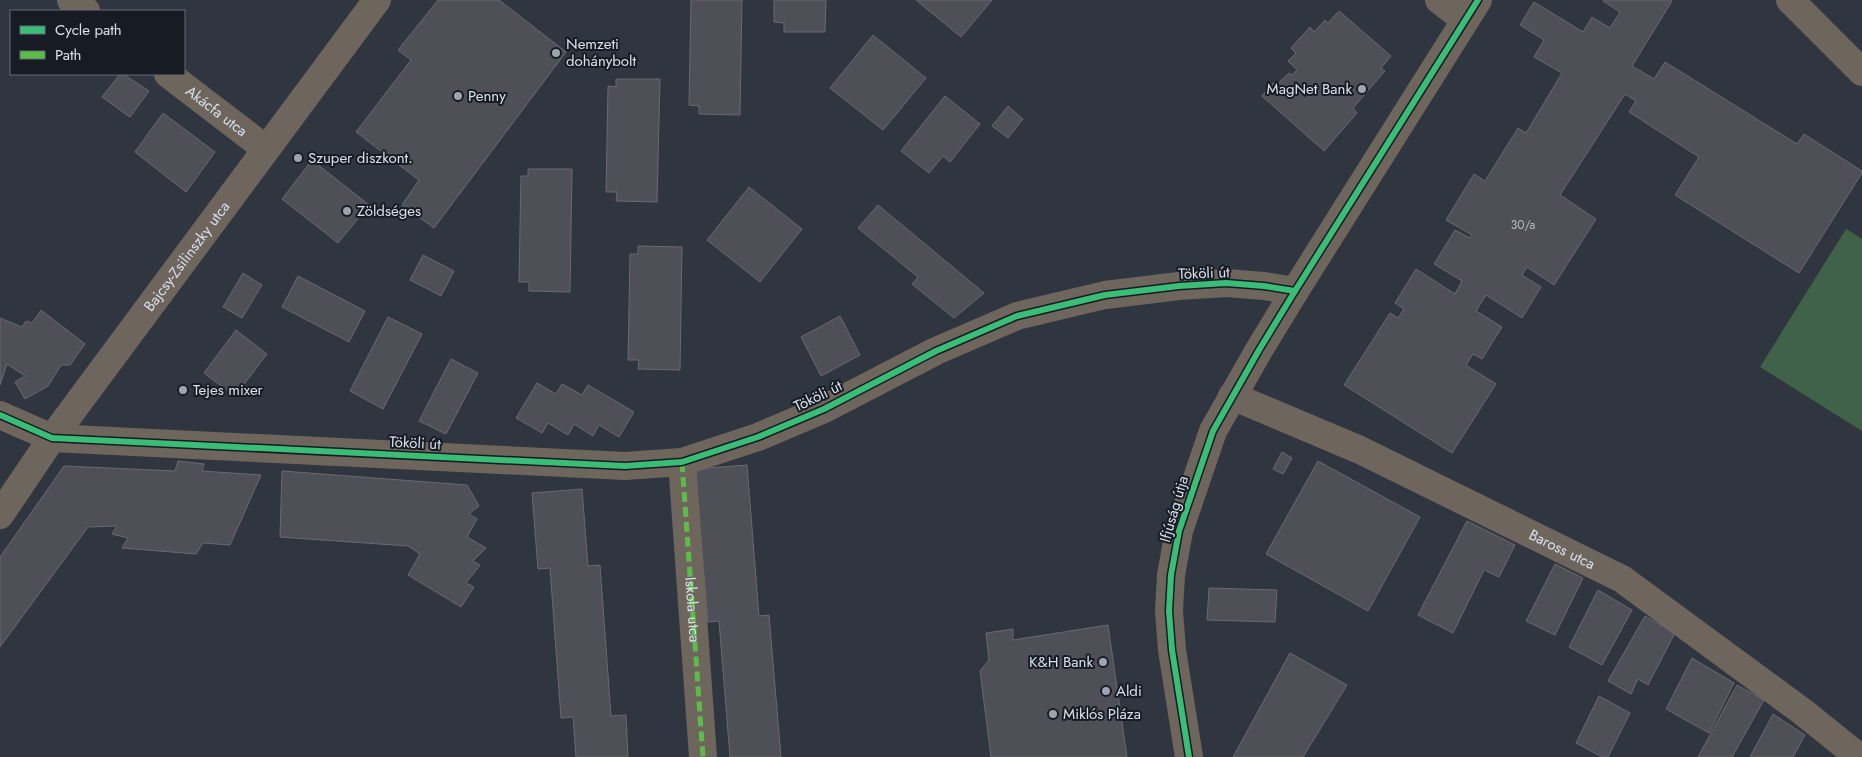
<svg xmlns="http://www.w3.org/2000/svg" width="1862" height="757" font-family="Jost,sans-serif">
  <style>
    .green { fill: #3f6249 }
    .building { fill: #4f4f57; stroke: #6a6971 }
    .lines { fill: none; stroke-linecap: round; stroke-linejoin: round }
    .minor { stroke: #6e655d; stroke-width: 28 }
    .tertiary { stroke: #6e655d; stroke-width: 28 }
    .quiet { stroke: #5cbc4b; stroke-width: 5; stroke-dasharray: 10 5; stroke-linecap: butt }
    .cycleway-casing { stroke: #171c24; stroke-width: 9 }
    .cycleway { stroke: #3abd76; stroke-width: 6 }
    .poi-dot { fill: #9da4af; stroke: #171c24; stroke-width: 2 }
    .labels { text-anchor: middle; dominant-baseline: central; stroke-width: 4; stroke-linejoin: round; paint-order: stroke }
    .number-label { font-size: 12px; fill: #b6bcc6 }
    .poi-label { font-size: 15px; fill: #d8e0eb; stroke: #171c24; text-anchor: start }
    .street-label { font-size: 15px; fill: #d8e0eb; stroke: #171c24 }
  </style>
  <rect width="100%" height="100%" fill="#2f3640"/>
  <path class="green" d="M1846,229L1862,239V431L1760,367Z"/>
  <g class="building">
    <path d="M438,0H499L566,52L434,228L402,205L419,180L356,132L411,60L398,50Z"/>
    <path d="M691,0H742L740,115L699,114V106L689,105Z"/>
    <path d="M774,0H826L825,32H784V23L774,22Z"/>
    <path d="M916,0H992L961,37Z"/>
    <path d="M1604,0H1670L1672,1L1632,66L1654,79L1665,62L1797,144L1804,134L1862,171V173L1799,273L1675,195L1699,157L1629,112L1636,101L1625,94L1560,195L1596,219L1554,285L1527,267L1522,275L1541,287L1522,318L1486,295L1476,311L1502,327L1482,359L1473,354L1466,365L1496,384L1452,453L1344,385L1390,313L1398,318L1404,309L1395,303L1416,269L1455,294L1462,281L1434,264L1455,230L1470,238L1472,235L1446,220L1474,174L1485,181L1518,128L1526,133L1562,73L1534,57L1544,40L1520,25L1534,2L1583,32L1592,17L1610,28L1620,12L1603,1Z"/>
    <path d="M1339,11L1391,56L1381,68L1385,71L1353,108L1357,113L1324,151L1262,96L1273,83L1276,85L1289,73L1292,75L1297,70L1288,61L1296,53L1291,48L1310,27L1314,32L1325,20L1328,23Z"/>
    <path d="M873,35L926,78L883,130L830,88Z"/>
    <path d="M120,74H123L149,91L130,117L102,97Z"/>
    <path d="M616,79H660L657,202L616,201L617,192H606L608,86L616,87Z"/>
    <path d="M945,96L980,124L950,162L943,156L929,173L901,151Z"/>
    <path d="M1008,106L1023,119L1008,138L992,126Z"/>
    <path d="M163,113L215,152L186,192L135,152Z"/>
    <path d="M312,160L369,205L338,243L282,199Z"/>
    <path d="M528,169H572L570,292L529,291V282H519L521,176H528Z"/>
    <path d="M749,187L802,229L760,282L707,240Z"/>
    <path d="M878,205L984,293L954,318L912,284L918,277L858,228Z"/>
    <path d="M638,246L682,247L680,370L638,369L639,360H628L630,254H638Z"/>
    <path d="M423,255L454,271L441,296L410,280Z"/>
    <path d="M243,273L262,285L242,318L223,307Z"/>
    <path d="M298,276L365,311L349,342L282,307Z"/>
    <path d="M41,310L85,344L70,365H61L48,386L25,399L15,382L25,376L7,364L0,385V318L22,327L26,321L32,323Z"/>
    <path d="M840,316L860,355L821,376L801,337Z"/>
    <path d="M388,317L422,334L383,409L350,391Z"/>
    <path d="M236,330L267,354L235,396L204,373Z"/>
    <path d="M451,359L478,373L446,434L419,421Z"/>
    <path d="M537,383L556,394L562,384L582,395L588,385L634,412L619,437L599,425L593,436L574,424L568,435L548,423L542,433L516,418Z"/>
    <path d="M1282,452L1292,458L1283,474L1273,469Z"/>
    <path d="M178,461L204,464L202,471L261,475L230,545L203,543L196,554L122,548L128,538L112,534L117,526L88,527L0,647V557L64,466L175,471Z"/>
    <path d="M1318,461L1420,517L1368,611L1266,554Z"/>
    <path d="M747,465L759,616L769,615L781,757H730L719,621L708,622L695,469Z"/>
    <path d="M282,471L467,485L479,506L469,514L477,519L467,537L486,548L473,561L480,565L466,583L474,587L461,607L408,575L420,554L408,546L280,537Z"/>
    <path d="M582,489L588,566L600,565L611,716L626,715L628,757H576L573,717L561,718L550,568L538,569L532,493Z"/>
    <path d="M1467,521L1515,545L1499,577L1484,570L1453,633L1418,615Z"/>
    <path d="M1555,564L1583,578L1555,635L1526,621Z"/>
    <path d="M1209,588L1277,590L1275,622L1207,620Z"/>
    <path d="M1598,590L1632,610L1602,665L1569,647Z"/>
    <path d="M1645,616L1675,633L1648,685L1638,679L1631,694L1608,681Z"/>
    <path d="M1108,625L1127,757H991L980,671L989,660L986,633L1013,629V640Z"/>
    <path d="M1290,653L1347,685L1303,757H1233Z"/>
    <path d="M1692,658L1734,683L1709,733L1666,709Z"/>
    <path d="M1737,685L1764,700L1732,757H1698Z"/>
    <path d="M1599,696L1630,713L1608,757H1602L1576,743Z"/>
    <path d="M1773,714L1805,735L1793,757H1750Z"/>
  </g>
  <g class="lines">
    <g class="minor">
      <path d="M71,0L86,11"/>
      <path d="M1439,0L1465,20"/>
      <path d="M1790,0L1862,72"/>
      <path id="s1" d="M168,74L266,149"/>
      <path id="s2" d="M1232,396L1360,450L1622,579L1803,712L1859,757"/>
      <path d="M52,438L625,466L682,462L758,437L824,409L936,351L1017,316L1105,295L1179,286L1226,283L1264,286L1295,291"/>
      <path id="s3" d="M682,462L703,757"/>
    </g>
    <g class="tertiary">
      <path d="M0,415L52,438"/>
      <path id="s4" d="M0,515L52,438L377,0"/>
      <path d="M1189,757L1172,650L1169,611L1171,575L1179,531L1213,431L1259,350L1295,291L1478,0"/>
    </g>
    <path class="quiet" d="M682,462L703,757"/>
    <g class="cycleway-casing">
      <g id="cycleway">
        <path d="M0,415L52,438L625,466L682,462L758,437L824,409L936,351L1017,316L1105,295L1179,286L1226,283L1264,286L1295,291"/>
        <path d="M1189,757L1172,650L1169,611L1171,575L1179,531L1213,431L1259,350L1295,291L1478,0"/>
      </g>
    </g>
    <use href="#cycleway" class="cycleway"/>
  </g>
  <g class="poi-dot">
    <circle cx="556" cy="53" r="5"/>
    <circle cx="1362" cy="89" r="5"/>
    <circle cx="458" cy="96" r="5"/>
    <circle cx="298" cy="158" r="5"/>
    <circle cx="347" cy="211" r="5"/>
    <circle cx="183" cy="390" r="5"/>
    <circle cx="1103" cy="662" r="5"/>
    <circle cx="1106" cy="691" r="5"/>
    <circle cx="1053" cy="714" r="5"/>
  </g>
  <g class="labels">
    <g class="number-label">
      <text x="1523" y="225">30/a</text>
    </g>
    <g class="poi-label">
      <text x="566" y="44">Nemzeti<tspan x="566" dy="17">dohánybolt</tspan></text>
      <text x="1352" y="89" text-anchor="end">MagNet Bank</text>
      <text x="468" y="96">Penny</text>
      <text x="308" y="158">Szuper diszkont.</text>
      <text x="357" y="211">Zöldséges</text>
      <text x="193" y="390">Tejes mixer</text>
      <text x="1093" y="662" text-anchor="end">K&amp;H Bank</text>
      <text x="1116" y="691">Aldi</text>
      <text x="1063" y="714">Miklós Pláza</text>
    </g>
    <g class="street-label">
      <text stroke="none"><textPath href="#s1" startOffset="61">Akácfa utca</textPath></text>
      <text stroke="none"><textPath href="#s4" startOffset="319">Bajcsy-Zsilinszky utca</textPath></text>
      <text transform="translate(1204 273) rotate(-2)">Tököli út</text>
      <text transform="translate(818 396) rotate(-26)">Tököli út</text>
      <text transform="translate(415 443) rotate(3)">Tököli út</text>
      <text transform="translate(1174 509) rotate(-74)">Ifjúság útja</text>
      <text stroke="none"><textPath href="#s2" startOffset="364">Baross utca</textPath></text>
      <text stroke="none"><textPath href="#s3" startOffset="148">Iskola utca</textPath></text>
    </g>
  </g>
  <rect x="10" y="10" width="175" height="65" fill="#171c24" stroke="#646a74"/>
  <rect x="20" y="26" width="25" height="8" fill="#3abd76" stroke="#646a74"/>
  <text x="55" y="35" font-size="15" fill="#d8e0eb">Cycle path</text>
  <rect x="20" y="51" width="25" height="8" fill="#5cbc4b" stroke="#646a74"/>
  <text x="55" y="60" font-size="15" fill="#d8e0eb">Path</text>
</svg>
